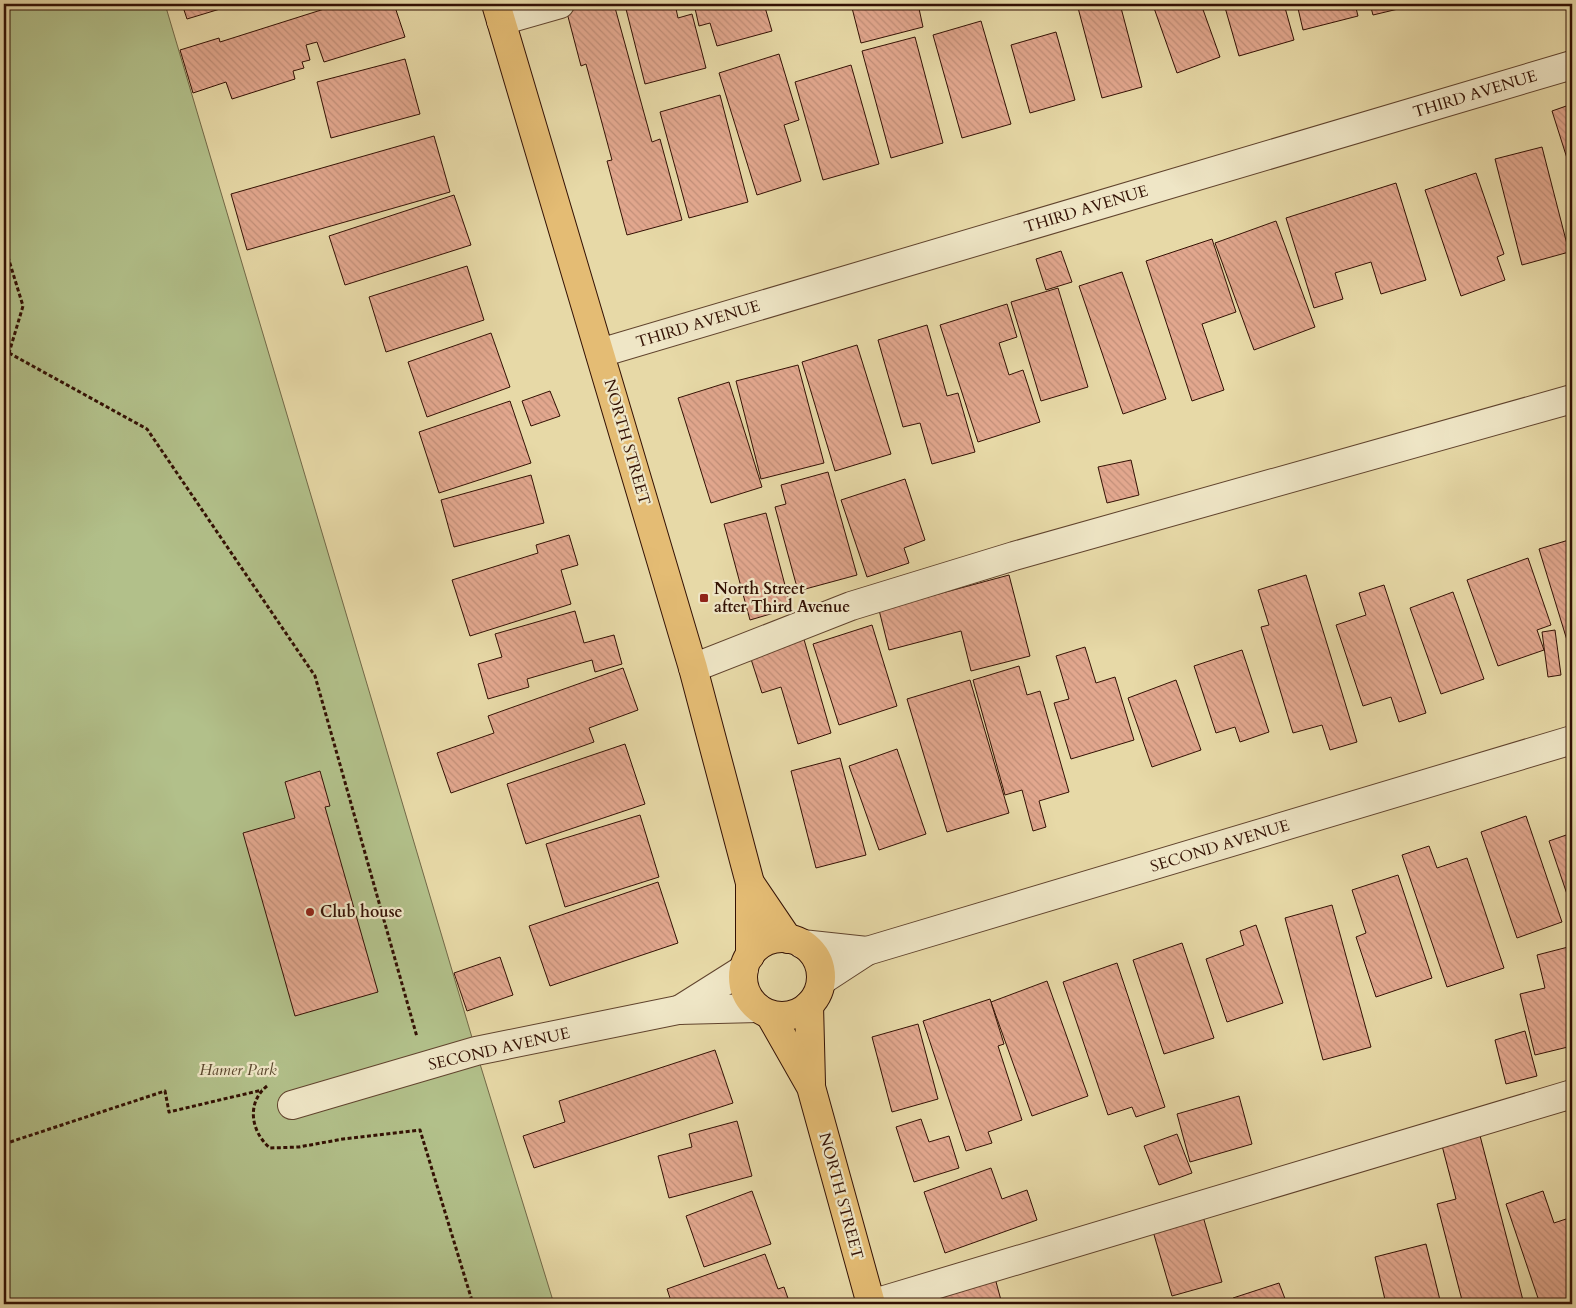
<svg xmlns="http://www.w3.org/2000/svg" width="1576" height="1308" font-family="Cardo,serif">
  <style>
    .green { fill: #b2c08a; stroke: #726847 }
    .building { fill: url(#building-back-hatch); stroke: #331104 }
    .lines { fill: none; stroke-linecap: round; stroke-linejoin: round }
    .minor-casing { stroke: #60432d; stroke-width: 30 }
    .major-casing { stroke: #331104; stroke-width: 30 }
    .path { stroke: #331104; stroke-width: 3; stroke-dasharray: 4 2.5; stroke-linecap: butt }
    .minor { stroke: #efe6c6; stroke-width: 28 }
    .major { stroke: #e4bc74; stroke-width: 28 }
    .poi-dot { fill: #8f2418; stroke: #efe6c6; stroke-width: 2 }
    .labels { text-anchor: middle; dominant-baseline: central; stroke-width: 4.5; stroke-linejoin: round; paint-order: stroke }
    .street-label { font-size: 16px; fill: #331104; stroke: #efe6c6 }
    .poi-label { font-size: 16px; font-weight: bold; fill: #331104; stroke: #efe6c6; text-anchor: start }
    .park-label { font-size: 16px; font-style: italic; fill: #59462c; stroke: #efe6c6 }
  </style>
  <defs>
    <pattern id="building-back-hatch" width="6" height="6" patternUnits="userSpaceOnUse" patternTransform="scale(1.25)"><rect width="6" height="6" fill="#e2a78e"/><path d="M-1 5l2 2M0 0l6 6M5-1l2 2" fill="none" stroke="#c28f79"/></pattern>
  </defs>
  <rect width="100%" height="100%" fill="#e7d9a7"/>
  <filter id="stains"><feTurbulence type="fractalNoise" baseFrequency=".004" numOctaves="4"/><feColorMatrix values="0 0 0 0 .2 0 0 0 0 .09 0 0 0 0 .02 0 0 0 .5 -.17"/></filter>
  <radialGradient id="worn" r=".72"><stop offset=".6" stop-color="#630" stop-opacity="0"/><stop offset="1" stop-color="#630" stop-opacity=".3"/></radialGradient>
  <path class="green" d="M4,4H165L476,1051L554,1304H4Z"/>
  <g class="building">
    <path d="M182,4H218L220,9L187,19Z"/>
    <path d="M300,4H319L302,10Z"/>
    <path d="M340,4H394L405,37L324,62L317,42L306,45L310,60L302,62L304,68L293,71L295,79L232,99L226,82L193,93L180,50L219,38L220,42Z"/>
    <path d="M586,4H614L652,142L660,139L682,220L627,235L607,161L612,160L586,64L581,66L566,9Z"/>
    <path d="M645,4H675L678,18L692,14L706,68L645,84L626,9Z"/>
    <path d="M694,4H764L772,31L717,46L710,23L699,26Z"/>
    <path d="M851,4H918L923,27L861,43Z"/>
    <path d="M1077,4H1120L1142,87L1102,98Z"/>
    <path d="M1165,4H1201L1220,57L1177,73L1154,8Z"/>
    <path d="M1224,4H1284L1294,40L1239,56Z"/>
    <path d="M1297,4H1355L1358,16L1303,30Z"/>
    <path d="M1370,4H1419L1373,15Z"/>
    <path d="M981,21L1011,124L962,138L933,35Z"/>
    <path d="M1056,32L1075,100L1030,113L1011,45Z"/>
    <path d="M915,37L943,143L891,158L862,51Z"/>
    <path d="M779,54L799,120L784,125L801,181L757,195L719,73Z"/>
    <path d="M405,59L420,114L331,138L317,82Z"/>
    <path d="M851,65L879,164L823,180L795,82Z"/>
    <path d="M720,95L748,202L689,218L660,112Z"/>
    <path d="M1572,104V174L1552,111Z"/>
    <path d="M434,136L450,192L247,250L231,194Z"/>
    <path d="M1542,147L1569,252L1522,265L1495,159Z"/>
    <path d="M1476,173L1504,254L1497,257L1505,280L1461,296L1425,190Z"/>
    <path d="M1396,183L1426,280L1381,294L1371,262L1335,273L1343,299L1314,308L1286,218Z"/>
    <path d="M454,195L471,245L345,285L329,236Z"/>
    <path d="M1276,221L1315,327L1254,350L1215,243Z"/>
    <path d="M1212,239L1236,312L1202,324L1224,390L1192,401L1146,261Z"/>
    <path d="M1061,251L1072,282L1046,290L1036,259Z"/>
    <path d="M467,266L484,320L386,352L369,297Z"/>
    <path d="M1122,272L1166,399L1123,414L1079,286Z"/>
    <path d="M1058,288L1088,387L1041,401L1011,302Z"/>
    <path d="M1007,304L1017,337L999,343L1009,375L1023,370L1040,422L978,442L940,325Z"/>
    <path d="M927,325L947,396L958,393L975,452L932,464L920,423L903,427L878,340Z"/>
    <path d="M491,333L510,387L427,417L408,362Z"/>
    <path d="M857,345L891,454L835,471L802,362Z"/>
    <path d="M798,365L824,463L761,479L736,381Z"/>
    <path d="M729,382L762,487L711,503L678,398Z"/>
    <path d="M550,391L560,416L531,426L522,401Z"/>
    <path d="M510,401L531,463L439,493L419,432Z"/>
    <path d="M1131,460L1139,495L1107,503L1098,467Z"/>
    <path d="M828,472L857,575L798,591L775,507L786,504L781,485Z"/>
    <path d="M531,475L544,523L454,547L441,500Z"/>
    <path d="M905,479L925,540L904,548L909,563L867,577L841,500Z"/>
    <path d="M766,513L791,608L750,620L724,524Z"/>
    <path d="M569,535L578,565L561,570L571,604L470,636L452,580L538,553L536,545Z"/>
    <path d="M1572,539V649L1570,650L1539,549Z"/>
    <path d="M1528,558L1551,625L1537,630L1544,650L1498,666L1467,580Z"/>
    <path d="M1009,575L1030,656L971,671L961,631L889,650L879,610Z"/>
    <path d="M1306,575L1357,742L1330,750L1322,725L1293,733L1261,627L1269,625L1258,590Z"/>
    <path d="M1384,585L1426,713L1399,722L1391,697L1363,706L1336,625L1366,615L1359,593Z"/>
    <path d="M1453,592L1484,679L1441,694L1410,608Z"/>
    <path d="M575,611L584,643L614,635L622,664L595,672L592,660L527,679L529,687L488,699L478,664L502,657L495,634Z"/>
    <path d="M872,625L897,706L839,725L813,644Z"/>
    <path d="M1555,630L1561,675L1548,677L1542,632Z"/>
    <path d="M803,636L831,733L798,744L781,687L762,693L749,653Z"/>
    <path d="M1085,647L1096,683L1115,677L1134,740L1071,759L1054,703L1069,699L1056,656Z"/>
    <path d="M1242,650L1269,732L1240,742L1235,727L1216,733L1194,666Z"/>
    <path d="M1019,666L1027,695L1040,691L1069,792L1039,801L1046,827L1033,831L1022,790L1005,795L973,680Z"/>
    <path d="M623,668L638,710L589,728L594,742L451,793L437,753L494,733L488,716Z"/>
    <path d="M970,680L1009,813L947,832L907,699Z"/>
    <path d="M1176,680L1201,750L1152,767L1128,698Z"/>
    <path d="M625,744L645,804L526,844L507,784Z"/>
    <path d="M897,749L926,834L879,850L849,766Z"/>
    <path d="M840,758L866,855L816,868L791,771Z"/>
    <path d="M320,771L330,806L325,807L378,992L295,1016L243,833L295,818L285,782Z"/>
    <path d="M640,815L659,877L565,907L546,844Z"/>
    <path d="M1526,816L1562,922L1517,938L1481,832Z"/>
    <path d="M1572,833V909L1549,841Z"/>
    <path d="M1429,846L1437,868L1467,858L1504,968L1447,987L1402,855Z"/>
    <path d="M1398,875L1432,978L1376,997L1356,937L1366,933L1352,890Z"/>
    <path d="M658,882L678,943L550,986L529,926Z"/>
    <path d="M1332,905L1371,1047L1323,1060L1285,918Z"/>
    <path d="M1256,925L1283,1003L1227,1022L1206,959L1244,945L1240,931Z"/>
    <path d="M1182,943L1214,1038L1164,1054L1133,960Z"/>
    <path d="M1572,946V1046L1535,1055L1520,994L1545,988L1537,955Z"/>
    <path d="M500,957L513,995L467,1011L454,973Z"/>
    <path d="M1117,963L1165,1107L1136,1117L1132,1107L1108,1115L1063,982Z"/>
    <path d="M1047,981L1088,1096L1032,1116L991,1002Z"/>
    <path d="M990,999L1004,1044L998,1046L1022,1120L988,1132L992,1143L966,1151L923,1021Z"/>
    <path d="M918,1024L938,1099L892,1112L872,1037Z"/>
    <path d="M1525,1031L1537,1076L1506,1084L1495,1040Z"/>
    <path d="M715,1050L733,1103L534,1168L523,1136L565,1122L559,1101Z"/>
    <path d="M1239,1096L1252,1144L1190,1162L1177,1114Z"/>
    <path d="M921,1119L929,1142L949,1136L959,1168L914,1182L896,1127Z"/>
    <path d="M737,1121L752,1176L669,1198L658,1156L692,1147L689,1134Z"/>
    <path d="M1478,1128L1524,1304H1463L1437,1204L1456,1199L1440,1138Z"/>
    <path d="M1177,1134L1192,1173L1159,1185L1144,1146Z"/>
    <path d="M991,1168L1002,1199L1027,1190L1037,1220L945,1253L924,1192Z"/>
    <path d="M752,1191L771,1244L704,1267L686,1216Z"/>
    <path d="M1543,1191L1554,1223L1572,1217V1304H1540L1506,1204Z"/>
    <path d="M1200,1206L1222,1282L1172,1296L1150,1221Z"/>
    <path d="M1426,1244L1441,1304H1386L1375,1257Z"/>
    <path d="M765,1254L778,1289L784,1287L790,1304H672L667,1289Z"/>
    <path d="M995,1278L1002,1304H944L941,1293Z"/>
    <path d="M1279,1283L1287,1304H1235L1233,1298Z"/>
  </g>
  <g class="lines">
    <g class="minor-casing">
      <g id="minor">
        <path d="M501,21L560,4"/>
        <path d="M600,353L1572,65"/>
        <path d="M693,668L851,606L1014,556L1572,399"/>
        <path d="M802,944L867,951"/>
        <path d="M821,981L867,951L1572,740"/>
        <path d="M679,1010L744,969"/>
        <path d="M292,1105L476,1051L678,1010L758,1008"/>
        <path d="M871,1304L1572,1094"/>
      </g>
    </g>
    <g class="major-casing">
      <g id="major">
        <path d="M496,4L693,668L750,883V956"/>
        <path d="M750,883L788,939"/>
        <circle cx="782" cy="977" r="39"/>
        <path d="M809,1005L811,1083"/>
        <path d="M770,1015L811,1087L871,1304"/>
      </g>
    </g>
    <g class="path">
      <path d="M4,244L23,306L9,353L4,354"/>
      <path d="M9,353L147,429L315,676L417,1037"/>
      <path d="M267,1086C246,1103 251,1132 270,1148L299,1147L343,1139L420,1130L473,1304"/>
      <path d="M4,1144L165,1091L169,1112L262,1090"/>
    </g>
    <use href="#minor" class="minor"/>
    <use href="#major" class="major"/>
  </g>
  <g class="poi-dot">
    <rect x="699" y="593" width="10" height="10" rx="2.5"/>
    <circle cx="310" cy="912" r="5"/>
  </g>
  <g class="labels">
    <g class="street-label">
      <text transform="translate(1475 94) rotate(-17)">THIRD AVENUE</text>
      <text transform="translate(1086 209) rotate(-17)">THIRD AVENUE</text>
      <text transform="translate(698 324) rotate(-17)">THIRD AVENUE</text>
      <text transform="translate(627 442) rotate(74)">NORTH STREET</text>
      <text transform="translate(1220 846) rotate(-17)">SECOND AVENUE</text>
      <text transform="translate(499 1049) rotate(-13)">SECOND AVENUE</text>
      <text transform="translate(841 1196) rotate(75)">NORTH STREET</text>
    </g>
    <g class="poi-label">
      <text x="714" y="589">North Street<tspan x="714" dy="18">after Third Avenue</tspan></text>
      <text x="320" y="912">Club house</text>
    </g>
    <g class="park-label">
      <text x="238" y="1070">Hamer Park</text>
    </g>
  </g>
  <rect width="1576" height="1308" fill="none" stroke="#e7d9a7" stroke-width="20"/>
  <rect x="5" y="5" width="1566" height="1298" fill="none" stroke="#331104" stroke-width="2.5"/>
  <rect x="10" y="10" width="1556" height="1288" fill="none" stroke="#331104"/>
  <rect width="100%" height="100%" filter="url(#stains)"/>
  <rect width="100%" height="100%" fill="url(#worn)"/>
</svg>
